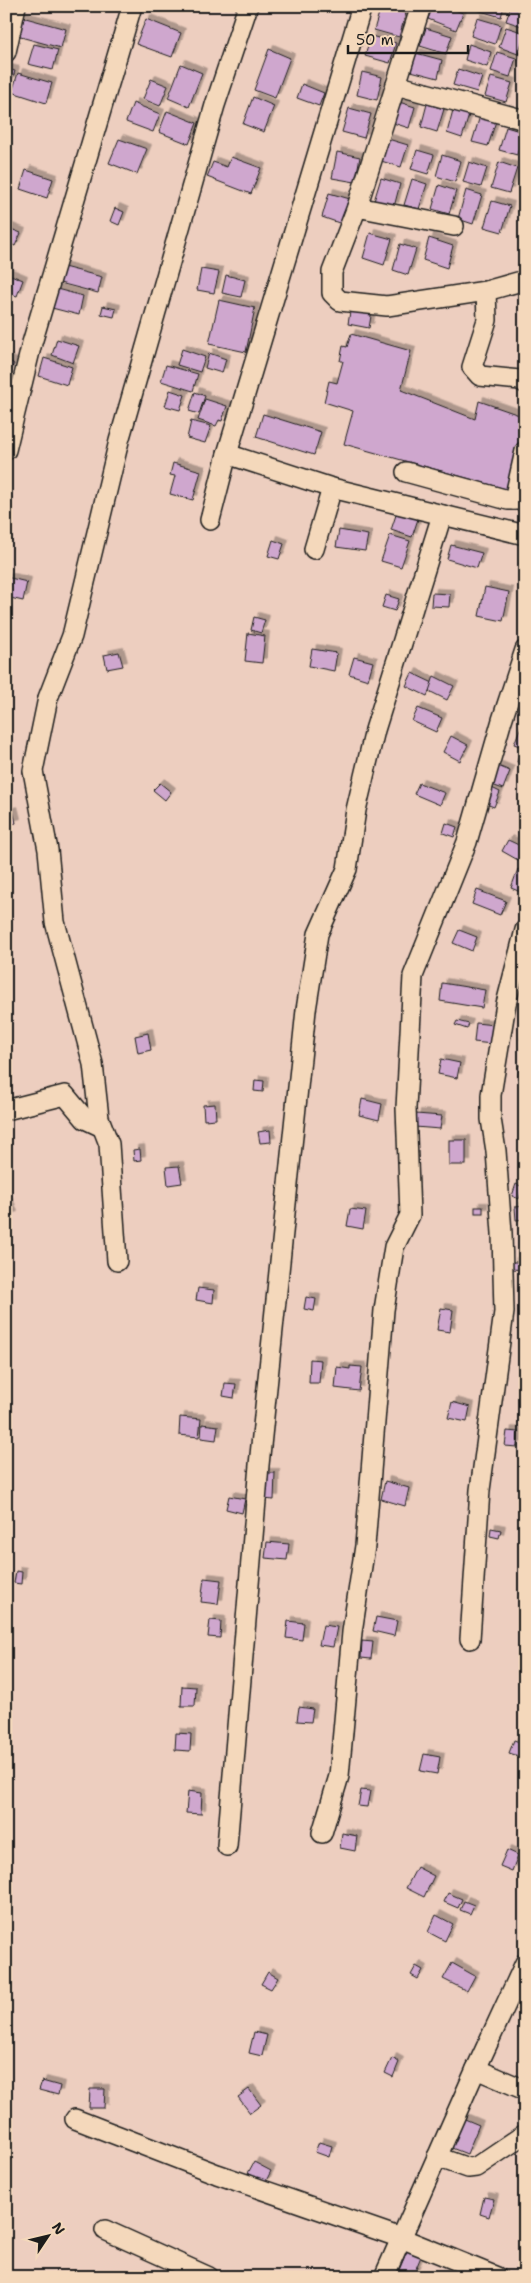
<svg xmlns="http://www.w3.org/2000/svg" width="531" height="2283" font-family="'Shantell Sans',sans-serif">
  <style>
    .building { fill: #cfa7ce; stroke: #1c1c1c; filter: url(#shadow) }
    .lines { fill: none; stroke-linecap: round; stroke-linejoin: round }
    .minor-casing { stroke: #1c1c1c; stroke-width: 22 }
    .minor { stroke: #f4d8bb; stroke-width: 19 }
  </style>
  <defs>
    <filter id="shadow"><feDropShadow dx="4.5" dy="-4.5" stdDeviation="0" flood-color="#0004"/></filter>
  </defs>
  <rect width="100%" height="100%" fill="#edcebf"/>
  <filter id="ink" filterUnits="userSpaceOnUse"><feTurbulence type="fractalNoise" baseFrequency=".02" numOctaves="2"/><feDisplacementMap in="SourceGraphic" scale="10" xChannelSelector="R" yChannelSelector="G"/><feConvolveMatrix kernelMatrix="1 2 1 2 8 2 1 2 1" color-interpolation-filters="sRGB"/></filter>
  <g filter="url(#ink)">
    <g class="building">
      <path d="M381,6L406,13L399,37L374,30Z"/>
      <path d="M433,6H445L463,13L456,30L428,19Z"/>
      <path d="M478,6H504L501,17L477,10Z"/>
      <path d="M511,6H525V27L506,21Z"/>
      <path d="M22,17L66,29L61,48L17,36Z"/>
      <path d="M477,18L501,25L495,44L471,36Z"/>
      <path d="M146,19L181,33L172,57L136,44Z"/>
      <path d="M506,27L525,33L518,54L499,47Z"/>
      <path d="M426,28L452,36L446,54L420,46Z"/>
      <path d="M371,36L396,43L390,63L365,56Z"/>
      <path d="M34,44L58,50L53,70L28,64Z"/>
      <path d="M469,44L491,52L487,67L465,60Z"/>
      <path d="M269,49L290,58L275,98L254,90Z"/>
      <path d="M497,52L516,58L510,77L491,71Z"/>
      <path d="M416,53L442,60L438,78L411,71Z"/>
      <path d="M181,64L202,73L189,107L168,98Z"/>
      <path d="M7,69L15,71L12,81L6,79Z"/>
      <path d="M458,69L482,77L477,92L453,85Z"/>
      <path d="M362,72L382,77L377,100L357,95Z"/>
      <path d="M18,73L52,83L46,103L12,92Z"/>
      <path d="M491,77L512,83L506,102L485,96Z"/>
      <path d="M151,79L168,86L160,106L143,99Z"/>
      <path d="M302,84L324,93L319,106L297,98Z"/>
      <path d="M253,97L274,106L264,132L243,124Z"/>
      <path d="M396,101L415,107L409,128L390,122Z"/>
      <path d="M133,103L160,114L153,132L126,122Z"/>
      <path d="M427,104L444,109L437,132L421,127Z"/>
      <path d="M349,108L371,114L364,138L342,132Z"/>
      <path d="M453,110L469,115L462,138L447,133Z"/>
      <path d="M167,111L197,123L189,144L159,132Z"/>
      <path d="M480,116L496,121L488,146L472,142Z"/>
      <path d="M506,127L523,132L517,155L499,150Z"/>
      <path d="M119,139L147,149L137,174L109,163Z"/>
      <path d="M388,139L408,145L401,167L381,161Z"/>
      <path d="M417,150L434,155L428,174L411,169Z"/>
      <path d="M337,152L360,157L355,182L332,178Z"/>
      <path d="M442,155L461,161L455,182L436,176Z"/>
      <path d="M231,157L261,168L251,194L207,177L213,162L227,167Z"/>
      <path d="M469,162L487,168L481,187L463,182Z"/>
      <path d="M499,162L517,168L509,193L491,188Z"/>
      <path d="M26,170L53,179L47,198L20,189Z"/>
      <path d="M381,178L400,184L394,207L374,201Z"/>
      <path d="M412,179L427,184L419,209L404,205Z"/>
      <path d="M439,185L456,191L449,214L432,209Z"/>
      <path d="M466,190L482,195L473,224L458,219Z"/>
      <path d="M329,193L350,199L342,224L322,217Z"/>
      <path d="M492,201L510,206L502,232L484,227Z"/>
      <path d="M115,208L124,212L119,225L110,221Z"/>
      <path d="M6,227L21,233L15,246L6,242Z"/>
      <path d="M370,233L392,239L384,265L363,258Z"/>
      <path d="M429,238L453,246L447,268L423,260Z"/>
      <path d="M400,244L416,249L408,275L393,270Z"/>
      <path d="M60,266L102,277L98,293L56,282Z"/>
      <path d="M201,269L219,272L214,293L197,290Z"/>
      <path d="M6,273L23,280L17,296L6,292Z"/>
      <path d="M226,275L245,280L241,297L222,293Z"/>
      <path d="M53,288L83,296L79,315L48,307Z"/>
      <path d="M219,300L255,308L246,352L209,344Z"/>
      <path d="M103,306L116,309L114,317L101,314Z"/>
      <path d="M351,306L372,310L369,328L348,324Z"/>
      <path d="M351,334L411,351L401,390L475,419L479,401L525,417V423L506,489L344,444L353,411L324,402L329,381L337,383L343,361H340L343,346L347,347Z"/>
      <path d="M57,339L79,346L73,363L52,355Z"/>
      <path d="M182,349L205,357L200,372L177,365Z"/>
      <path d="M209,353L226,359L222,373L205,368Z"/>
      <path d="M44,358L72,367L67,385L39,376Z"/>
      <path d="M6,359L14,364L6,377Z"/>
      <path d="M166,365L198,374L193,391L161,381Z"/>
      <path d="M170,390L185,395L180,410L165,406Z"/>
      <path d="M195,392L205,396L199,414L189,411Z"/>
      <path d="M205,399L227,406L222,421L219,420L216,426L198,420Z"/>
      <path d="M263,414L321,432L314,455L256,437Z"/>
      <path d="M191,421L211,426L205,443L187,438Z"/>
      <path d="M173,463L201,471L193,500L170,494L175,476L170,475Z"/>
      <path d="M397,512L418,519L412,537L391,530Z"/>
      <path d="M339,530L368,535L365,551L336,547Z"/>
      <path d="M390,535L410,541L401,567L381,561Z"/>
      <path d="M273,540L284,544L279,559L268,556Z"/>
      <path d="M525,544V565L519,564Z"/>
      <path d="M451,545L482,553L477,568L447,559Z"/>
      <path d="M6,577L27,582L23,601L6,597Z"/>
      <path d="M485,587L509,592L503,621L479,616Z"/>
      <path d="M432,593L450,594L449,607L431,606Z"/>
      <path d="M386,595L399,599L395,611L382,607Z"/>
      <path d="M254,617L265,620L261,633L251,630Z"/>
      <path d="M248,633L265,636L262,663L245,661Z"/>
      <path d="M312,649L337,653L334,671L309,666Z"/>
      <path d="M119,652L123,666L107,669L104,655Z"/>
      <path d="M354,657L373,662L368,680L349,674Z"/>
      <path d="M412,673L433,683L427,696L406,686Z"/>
      <path d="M434,676L454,686L447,700L429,691Z"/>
      <path d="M418,708L442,718L436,732L412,721Z"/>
      <path d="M524,719L525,720V748L514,744Z"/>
      <path d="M451,736L468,745L460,761L443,752Z"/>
      <path d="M520,753L525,754V765L517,762Z"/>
      <path d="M498,766L510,771L503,789L492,785Z"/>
      <path d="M160,783L171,792L165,800L153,790Z"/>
      <path d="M419,783L445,793L440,805L414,794Z"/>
      <path d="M492,788L500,792L494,807L486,804Z"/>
      <path d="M13,811L16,823L6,826V813Z"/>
      <path d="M446,823L457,827L454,837L443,833Z"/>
      <path d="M508,840L525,848V864L502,851Z"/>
      <path d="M518,869L525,872L523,893L511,888Z"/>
      <path d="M477,890L506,901L500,915L472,904Z"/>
      <path d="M459,930L477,937L472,951L453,943Z"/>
      <path d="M442,983L485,990L482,1008L440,1001Z"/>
      <path d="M457,1021L469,1024L467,1029L455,1025Z"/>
      <path d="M523,1021L525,1022V1041L521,1040Z"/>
      <path d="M476,1023L494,1025L492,1044L474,1042Z"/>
      <path d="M148,1033L151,1050L138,1053L135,1036Z"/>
      <path d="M441,1059L460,1063L457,1078L438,1074Z"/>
      <path d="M519,1065L525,1066V1078H518Z"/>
      <path d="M255,1080L264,1081L263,1092L254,1091Z"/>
      <path d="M362,1099L382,1104L379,1120L359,1115Z"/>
      <path d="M215,1104L216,1119L204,1120L203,1105Z"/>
      <path d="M416,1114L442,1116L440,1129L415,1127Z"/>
      <path d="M270,1130L271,1142L260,1143L258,1132Z"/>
      <rect x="449" y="1140" width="17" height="25"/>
      <path d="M140,1149L141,1160L134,1161L133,1150Z"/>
      <path d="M179,1166L182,1183L168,1185L166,1167Z"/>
      <path d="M516,1184L523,1187L519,1199L512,1196Z"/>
      <path d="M6,1197L13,1216L6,1218Z"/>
      <path d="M525,1206V1219L516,1220L515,1207Z"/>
      <rect x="475" y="1207" width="8" height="6"/>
      <path d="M350,1209L366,1211L363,1229L347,1226Z"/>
      <path d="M512,1262H525V1270L512,1269Z"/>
      <path d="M198,1288L214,1290L213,1303L196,1300Z"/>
      <path d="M306,1297L316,1299L314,1311L304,1309Z"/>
      <path d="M441,1308L453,1310L450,1332L437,1330Z"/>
      <path d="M310,1359L321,1360L319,1383H309Z"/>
      <path d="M350,1366L362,1367L359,1391L335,1388L337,1367L350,1369Z"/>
      <path d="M225,1383L236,1384L234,1398L223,1396Z"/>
      <path d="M452,1402L470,1407L467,1422L448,1418Z"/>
      <path d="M180,1417L201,1419L199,1437L179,1435Z"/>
      <path d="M202,1424L218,1426L216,1440L201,1438Z"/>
      <path d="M507,1431L518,1432L517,1447L505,1446Z"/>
      <path d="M264,1473H275L274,1500L263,1499Z"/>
      <path d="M385,1481L409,1488L405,1506L381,1499Z"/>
      <path d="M229,1496L245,1499L242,1513L226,1509Z"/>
      <path d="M491,1528L501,1530L499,1538L490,1536Z"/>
      <path d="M267,1542L289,1544L287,1560L265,1558Z"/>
      <path d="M16,1571L22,1572L21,1584L14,1583Z"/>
      <path d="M204,1578L221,1580L218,1604L201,1602Z"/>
      <path d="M376,1617L397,1621L394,1636L373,1631Z"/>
      <path d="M210,1620L221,1621L220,1638L208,1637Z"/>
      <path d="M288,1621L304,1623L302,1640L286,1638Z"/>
      <path d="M323,1625L337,1627L333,1647L319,1645Z"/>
      <path d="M362,1641L373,1642L371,1659L361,1658Z"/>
      <path d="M182,1686L196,1687L195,1706H181Z"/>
      <path d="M299,1707L313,1709L311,1722L297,1721Z"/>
      <path d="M176,1733L191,1734L190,1751L175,1750Z"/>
      <path d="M514,1740L525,1744V1758L509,1753Z"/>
      <path d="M424,1754L440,1757L437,1774L420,1771Z"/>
      <path d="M361,1790L370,1791L367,1807L358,1806Z"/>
      <path d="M188,1791L202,1793L201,1814L186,1813Z"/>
      <path d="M342,1833L357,1836L355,1851L340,1848Z"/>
      <path d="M507,1850L518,1855L512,1871L500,1866Z"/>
      <path d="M417,1867L434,1876L424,1897L406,1888Z"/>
      <path d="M448,1893L462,1899L458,1908L444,1902Z"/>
      <path d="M464,1901L474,1905L470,1914L460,1910Z"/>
      <path d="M436,1915L453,1924L445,1941L428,1932Z"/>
      <path d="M452,1963L475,1976L467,1991L443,1979Z"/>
      <path d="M416,1966L423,1970L418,1979L411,1975Z"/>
      <path d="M268,1972L278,1978L271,1989L261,1984Z"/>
      <path d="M254,2032L267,2035L262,2056L249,2053Z"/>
      <path d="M392,2058L399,2062L393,2077L385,2073Z"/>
      <path d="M42,2081L60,2086L58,2095L39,2090Z"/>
      <path d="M90,2089H105L104,2108H89Z"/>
      <path d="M249,2089L261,2105L250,2113L238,2097Z"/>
      <path d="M460,2117L479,2125L467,2154L449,2147Z"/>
      <path d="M319,2142L332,2146L329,2157L315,2152Z"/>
      <path d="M254,2162L271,2171L265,2183L248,2173Z"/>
      <path d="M484,2197L494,2199L489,2217L480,2214Z"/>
      <path d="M408,2248L422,2254L413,2276L399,2270Z"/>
    </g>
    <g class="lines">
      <g class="minor-casing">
        <g id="minor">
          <path d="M6,52L16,6"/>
          <path d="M396,85L525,120"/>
          <path d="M357,207L421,6"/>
          <path d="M454,226L357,207L332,272V293L340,301L387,306L486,291L525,280"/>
          <path d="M486,291L487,320L472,367L480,376L520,380L525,383"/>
          <path d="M6,450L32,343L132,6"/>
          <path d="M227,454L332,488L525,535"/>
          <path d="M406,472L508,500H525"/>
          <path d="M514,500L525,451"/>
          <path d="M210,520L227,454L362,6"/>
          <path d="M314,549L332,488"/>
          <path d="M6,1110L65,1095L85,1119L102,1127"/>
          <path d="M117,1261L109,1144L99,1118L93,1064L55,922L48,850L33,771L48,698L72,636L119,441L215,105L248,6"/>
          <path d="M470,1639L480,1490L504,1312L502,1233L496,1151L491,1119V1095L506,1004L525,930"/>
          <path d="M322,1833L339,1776L352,1632L365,1546L384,1310L394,1247L410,1215L406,1108L413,976L467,842L502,720L525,650"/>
          <path d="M227,1846L259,1465L306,1010L318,934L347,869L356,810L375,730L442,515"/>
          <path d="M476,2069L525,2090"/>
          <path d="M75,2119L217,2174L401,2238L497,2277"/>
          <path d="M437,2157L468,2168L476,2167L525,2134"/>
          <path d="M105,2230L209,2277"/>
          <path d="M384,2277L476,2069L525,1963"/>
        </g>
      </g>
      <use href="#minor" class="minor"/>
    </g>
  </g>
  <rect width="531" height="2283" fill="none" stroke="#f4d8bb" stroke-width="25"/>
  <rect x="12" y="12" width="506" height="2258" fill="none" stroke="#1c1c1c" stroke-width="2" filter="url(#ink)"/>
  <g transform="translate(48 2236) rotate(55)" stroke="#f4d8bb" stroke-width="4" paint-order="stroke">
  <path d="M0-4L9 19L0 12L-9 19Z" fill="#1c1c1c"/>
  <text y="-8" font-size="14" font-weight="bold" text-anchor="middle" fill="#1c1c1c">N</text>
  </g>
  <path d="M348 45v8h120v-8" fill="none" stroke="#1c1c1c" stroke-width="2.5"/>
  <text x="356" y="45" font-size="15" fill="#1c1c1c" stroke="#f4d8bb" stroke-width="4" paint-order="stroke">50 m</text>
</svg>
